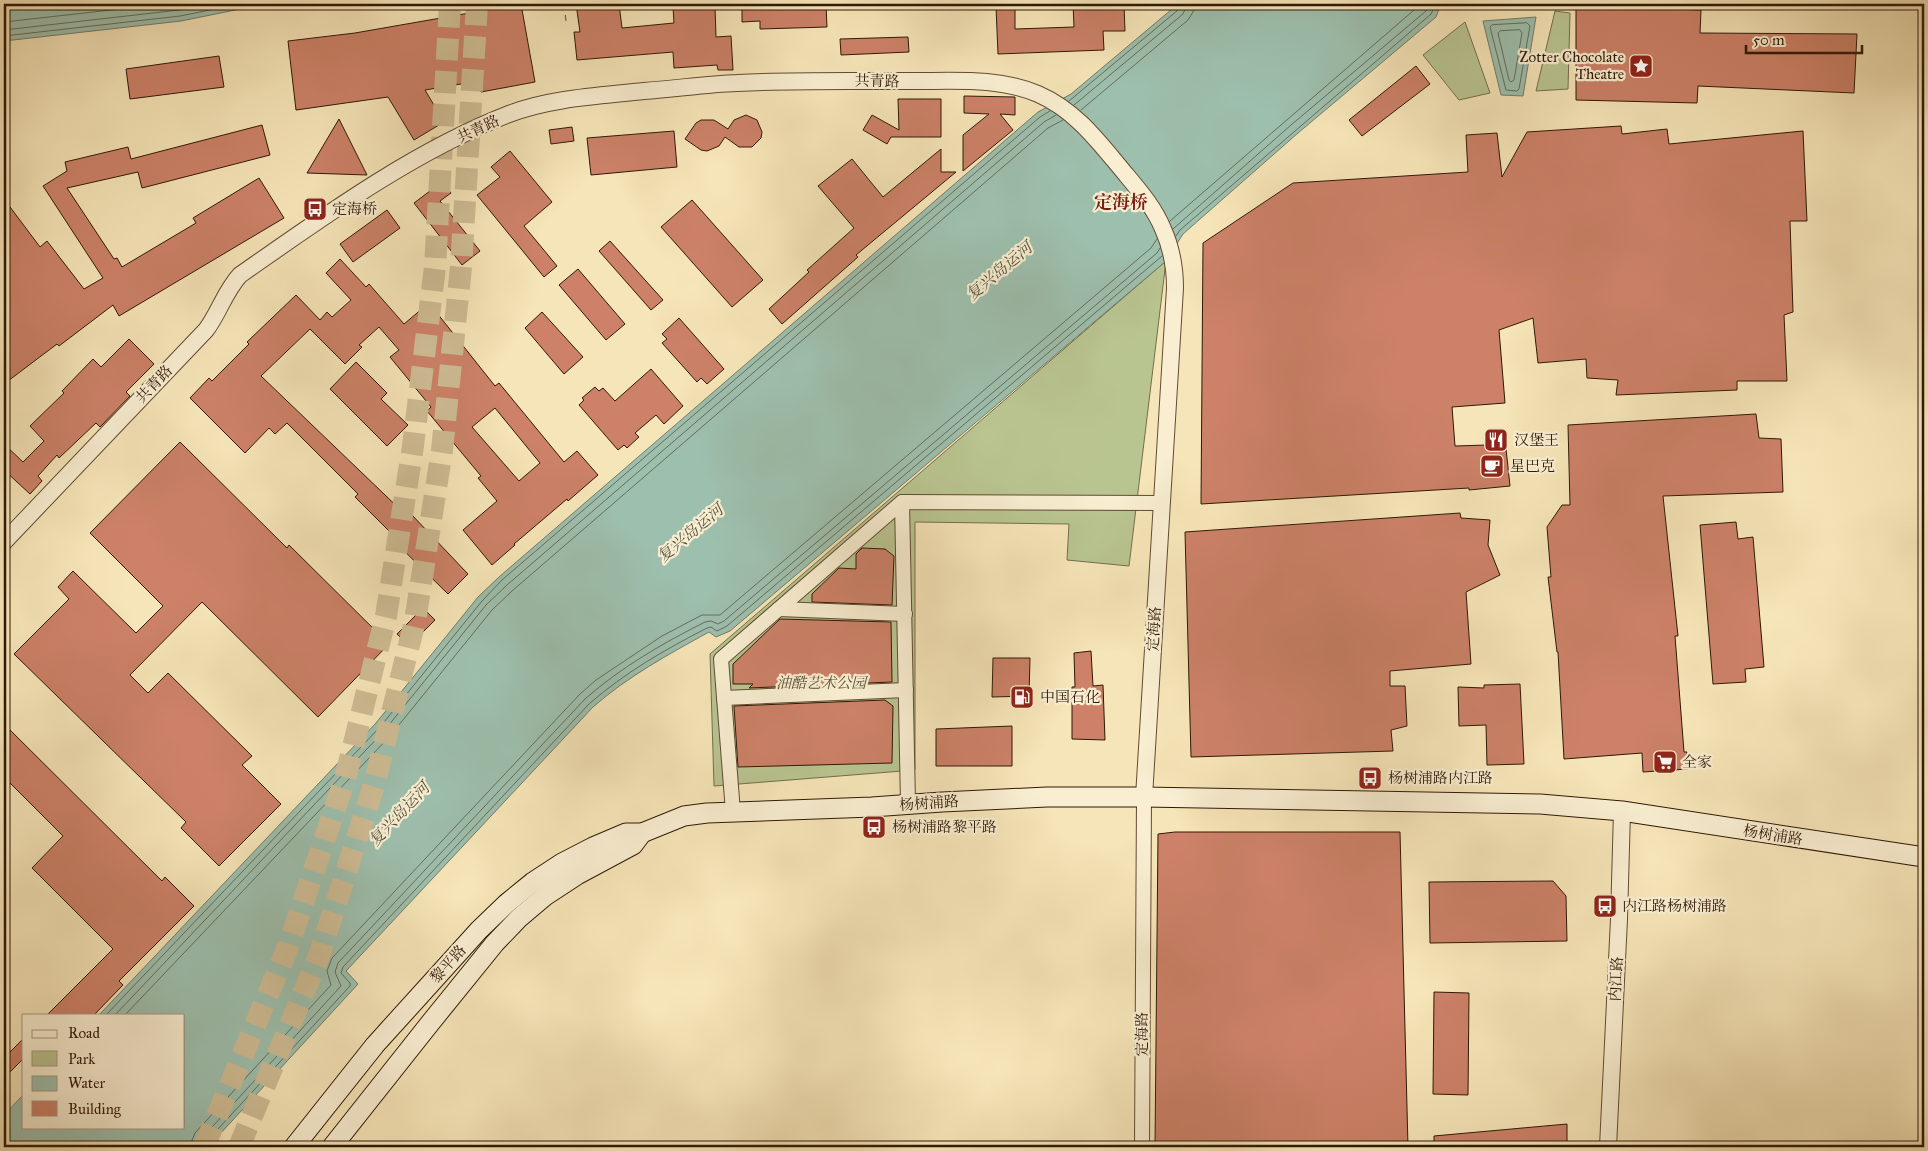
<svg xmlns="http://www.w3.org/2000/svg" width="1928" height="1151" font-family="'IM FELL Great Primer','Noto Serif SC',serif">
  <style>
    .green { fill: #b9c591; stroke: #746e4c }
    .water { fill: #9dbfad; stroke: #717c6a }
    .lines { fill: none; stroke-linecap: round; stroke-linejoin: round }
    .shore { stroke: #666c5a; stroke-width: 1 }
    .ferry { stroke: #565240; stroke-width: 1; stroke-dasharray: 6 5; stroke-linecap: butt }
    .building { fill: #cc8168; stroke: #2f1806; fill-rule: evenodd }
    .trunk-tunnel { stroke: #cebc94; stroke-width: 22; stroke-dasharray: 22 11; stroke-linecap: butt }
    .minor-casing { stroke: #614b32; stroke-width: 16 }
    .tertiary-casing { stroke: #614b32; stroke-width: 18 }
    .secondary-casing { stroke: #2f1806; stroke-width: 21 }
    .minor { stroke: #f9eed1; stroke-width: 14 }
    .tertiary { stroke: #f9eed1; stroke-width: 16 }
    .secondary { stroke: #f9eed1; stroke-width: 19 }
    .labels { text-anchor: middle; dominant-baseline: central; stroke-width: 4.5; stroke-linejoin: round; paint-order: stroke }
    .poi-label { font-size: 15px; fill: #2f1806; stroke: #f9eed1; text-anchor: start }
    .street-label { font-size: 15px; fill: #2f1806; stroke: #f9eed1 }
    .park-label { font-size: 15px; font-style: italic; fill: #584c30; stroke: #f9eed1 }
    .water-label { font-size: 16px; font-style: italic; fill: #565240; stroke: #f9eed1 }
    .quarter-label { font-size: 18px; font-weight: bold; fill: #7a1f14; stroke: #f9eed1 }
  </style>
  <rect width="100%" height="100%" fill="#f6e5b8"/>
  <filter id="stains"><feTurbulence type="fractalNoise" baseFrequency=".004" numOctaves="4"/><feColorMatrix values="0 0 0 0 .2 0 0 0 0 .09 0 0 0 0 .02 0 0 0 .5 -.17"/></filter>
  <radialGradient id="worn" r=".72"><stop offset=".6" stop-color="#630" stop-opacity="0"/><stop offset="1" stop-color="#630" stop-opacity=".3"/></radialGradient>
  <g class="green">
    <path d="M1555,11L1570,13L1568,89L1536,91Z"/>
    <path d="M1465,22L1490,93L1459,100L1423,55Z"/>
    <path d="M1166,261L1129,566L1067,560L1069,524L915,522V770L714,786L710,654Z"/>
  </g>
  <g class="water">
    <path d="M4,4H265L181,21L4,41Z"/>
    <path d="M1178,4H1441L1436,17L1298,133L1183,234L1166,261L730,631L716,637L709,632C669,654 627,677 593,707L346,971L358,984L208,1147H4V1129L10,1122L4,1115L24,1094V1127H184V1015H99L376,723L478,597L499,577L1038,112L1071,94Z"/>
    <path d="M1536,17L1523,96L1501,95L1483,21Z"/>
  </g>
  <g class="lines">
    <g class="shore">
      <path d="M4,22L165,4"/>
      <path d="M1527,23L1530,26L1519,89L1517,91L1506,90L1490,27L1492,25Z"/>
      <path d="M4,30L179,10L208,4"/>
      <path d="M1520,30L1522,33L1514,80L1511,82L1509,80L1498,33L1500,31Z"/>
      <path d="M4,36L180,16L240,4"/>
      <path d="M1069,101L1178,10L1181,4"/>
      <path d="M1074,105L1183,14L1187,4"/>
      <path d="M1081,110L1188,20L1193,12L1194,4"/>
      <path d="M1170,221L1421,4"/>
      <path d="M1173,229L1291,125L1426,11L1429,4"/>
      <path d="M1176,236L1180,230L1431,14L1436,4"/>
      <path d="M106,1015L380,727L482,601L502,580L1040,117L1050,111"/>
      <path d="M115,1015L384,731L486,605L507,585L1044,122L1056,115"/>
      <path d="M125,1015L390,736L492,610L512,591L1048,128L1063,120"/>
      <path d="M191,1147L192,1140L195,1133L331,985L327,971L332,958L580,694L596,680L662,636L702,615H720L1151,248L1157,239"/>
      <path d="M198,1147L202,1138L341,986L335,972L338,963L585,699C620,668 663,643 705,622L711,621L718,624L724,621L1157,253L1160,248"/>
      <path d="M205,1147L206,1142L350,986V983L341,973L343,967L589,704C624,673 666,649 707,628L711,627L717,631L727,626L1162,256"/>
    </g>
    <path class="ferry" d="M564,4L566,21"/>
  </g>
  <g class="building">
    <path d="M521,4L535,82L481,92L479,81L425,90L444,122L414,140L388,97L296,110L288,41L355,33Z"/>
    <path d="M576,4H619L622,28L674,23L673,7L715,6L716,37L731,36L733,70H718L717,65L674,68L673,52L577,60L574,32H580Z"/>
    <path d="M742,4H826L827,27L760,29V21L742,22Z"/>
    <path d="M1073,4H1124L1125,31H1103L1104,50L998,54L996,7L1015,6V29L1074,27Z"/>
    <path d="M1576,6L1701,10L1700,33L1857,34L1854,93L1698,86L1697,103L1576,100Z"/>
    <path d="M908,37L909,52L841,55L840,39Z"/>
    <path d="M219,56L224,87L130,99L126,69Z"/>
    <path d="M1416,66L1430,84L1362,136L1349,120Z"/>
    <path d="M964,96L1015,97V115L1000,114L1013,130L963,171V135L989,114L964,113Z"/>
    <path d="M898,99H941V137H891L887,144L863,130L872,115L899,130Z"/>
    <path d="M746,115L757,120L762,132L761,138L752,147H739L725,137L719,146L707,151L701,150L685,139L696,123L701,120H714L728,129L734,120Z"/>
    <path d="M339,119L367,175L307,173Z"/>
    <path d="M262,125L270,155L142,188L138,172L67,188L114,259L117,258L122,267L196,223L193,218L259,178L284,218L119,316L113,305L59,346L57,344L4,384V199L40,247L47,241L84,289L103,278L43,186L67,171L65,162L128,147L131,159Z"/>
    <path d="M1621,126L1622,134L1667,129L1669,144L1803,131L1807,221H1790L1793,312L1784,315L1787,381H1737V390L1616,395L1618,380L1587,378L1586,359L1538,363L1533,318L1499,330L1505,403L1452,407L1455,446L1487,445L1489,430H1504L1510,486L1469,490V488L1201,504L1203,243L1293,183L1468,172L1466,135L1497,133L1502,177L1527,132Z"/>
    <path d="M572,127L574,141L551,144L549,130Z"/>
    <path d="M674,131L677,167L591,175L587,138Z"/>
    <path d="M941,149V172H956L856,255L858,257L782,324L769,309L809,272L807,270L854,228L818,186L852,159L883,197Z"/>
    <path d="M510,151L552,202L524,226L557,266L544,277L477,195L500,177L491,167Z"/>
    <path d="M442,182L451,193L440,201L480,251L462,265L414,203Z"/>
    <path d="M692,200L763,280L732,307L661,227Z"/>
    <path d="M387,210L400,228L353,262L340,244Z"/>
    <path d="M610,241L663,300L651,310L599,251Z"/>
    <path d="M340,259L366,287L369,284L404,324L429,303L495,386L499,383L564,462L577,451L598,475L568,501L567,499L514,544L515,545L492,565L463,530L497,501L478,478L481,476L427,411L431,407L390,357L399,350L379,327L359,345L362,347L345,364L310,329L261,376L408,517L411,514L468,574L448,594L389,536L392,534L355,497L358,494L287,423L275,434L269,428L245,453L190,398L209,378L212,381L249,344L247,342L296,295L320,320L327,312L332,317L351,300L326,273ZM495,408L540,463L519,481L472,427Z"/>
    <path d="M578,269L625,324L606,340L559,285Z"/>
    <path d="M542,312L583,357L564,374L525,328Z"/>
    <path d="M679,318L724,369L707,384L701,378L697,382L662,343L667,339L662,334Z"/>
    <path d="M129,339L154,364L126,392L130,396L100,427L96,423L59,458L57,455L38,476L42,481L30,494L4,470V444L23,462L44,441L30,426L64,393L62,391L93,359L101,367Z"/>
    <path d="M356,362L387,393L381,399L408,425L387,446L330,389Z"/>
    <path d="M651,369L683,406L664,424L656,415L635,433L639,437L627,448L624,445L618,450L579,405L584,400L582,398L595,387L599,391L603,388L615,401Z"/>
    <path d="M1756,414L1759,438L1781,439L1783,492L1663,496L1678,636H1675L1684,752H1687L1688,769L1643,772L1642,753L1564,759L1558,652H1557L1548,577H1551L1547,527L1562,505H1570L1568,425Z"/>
    <path d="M180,442L287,548L289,545L389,644L318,717L202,602L130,675L148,693L168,673L252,756L242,765L281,804L219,866L181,828L186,822L14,654L69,599L58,587L73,571L136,633L163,606L90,533Z"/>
    <path d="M1460,513L1461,518L1490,520L1488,545L1500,575L1466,592L1471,664L1390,671V686H1405L1407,726L1391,730L1393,751L1191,757L1185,532Z"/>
    <path d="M1736,522L1738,539L1753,537L1764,667L1745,669L1746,682L1713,684L1700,525Z"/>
    <path d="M862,548L885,549L894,556L892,605L812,602V594L839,568L856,569V554Z"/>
    <path d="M423,608L435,620L409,646L397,634Z"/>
    <path d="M780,619L891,622L892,682L749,688L753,684H733V664Z"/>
    <path d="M1091,651L1093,686L1103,685L1105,740L1072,739V687H1075L1074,653Z"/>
    <path d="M993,658H1030L1029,696L992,697Z"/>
    <path d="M1520,684L1524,764L1487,765L1486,725L1459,726L1458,687L1484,688V685Z"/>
    <path d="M885,700L893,706L892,763L738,767L734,706Z"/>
    <path d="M4,724L162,881L165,877L194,906L119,981L123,985L94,1015H47L113,949L32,868L63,836L4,777Z"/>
    <path d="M1012,726V766H936V729Z"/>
    <path d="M1175,832H1400L1408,1147H1155L1158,834Z"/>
    <path d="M1553,881L1566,896L1567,941L1430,943L1429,882Z"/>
    <path d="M1434,992L1469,993L1468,1095L1433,1094Z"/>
    <path d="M24,1038V1058L4,1078V1058Z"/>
    <path d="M1567,1124V1147H1434V1136Z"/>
  </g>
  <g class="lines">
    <g class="trunk-tunnel">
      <path d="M204,1147L288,947L345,779L386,616L413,446L435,267L450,4"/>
      <path d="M239,1147L319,956L374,785L415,621L442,450L461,267L477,4"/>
    </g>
    <g class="minor-casing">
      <g id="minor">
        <path d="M902,502L908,804"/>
        <path d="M779,609L905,614"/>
        <path d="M724,698L906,690"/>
        <path d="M733,812L721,659L902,502L1161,503"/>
        <path d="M1142,1147L1144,797"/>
      </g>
    </g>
    <g class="tertiary-casing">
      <g id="tertiary">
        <path d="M4,542L206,330C219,313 225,291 240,275C323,217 414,151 509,114C551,98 599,96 644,91C675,89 706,84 737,83C792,80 847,81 902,81C947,82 996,76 1038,94C1075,110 1098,141 1123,171C1138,189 1154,207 1163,229C1172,249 1175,267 1175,288L1144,797"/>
        <path d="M1608,1147L1619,919L1622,811"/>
      </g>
    </g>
    <g class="secondary-casing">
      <g id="secondary">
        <path d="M294,1147L375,1045L479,930L506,904L533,882L562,863L593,847L626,833H642L684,816L707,813L872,807L942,802L1047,797H1144L1540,804L1622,811L1924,857"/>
        <path d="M332,1147L431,1022L495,943L519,918L545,896L577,875L633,845L642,833"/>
      </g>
    </g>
    <use href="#minor" class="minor"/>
    <use href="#tertiary" class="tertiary"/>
    <use href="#secondary" class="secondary"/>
  </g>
  <defs>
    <g id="sight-square" transform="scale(1.25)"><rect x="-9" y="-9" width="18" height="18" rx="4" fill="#8f2418" stroke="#f9eed1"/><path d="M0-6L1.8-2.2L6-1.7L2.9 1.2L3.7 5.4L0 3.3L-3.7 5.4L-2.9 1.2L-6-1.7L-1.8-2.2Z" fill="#fff"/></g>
    <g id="bus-square" transform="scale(1.25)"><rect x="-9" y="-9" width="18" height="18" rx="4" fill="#8f2418" stroke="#f9eed1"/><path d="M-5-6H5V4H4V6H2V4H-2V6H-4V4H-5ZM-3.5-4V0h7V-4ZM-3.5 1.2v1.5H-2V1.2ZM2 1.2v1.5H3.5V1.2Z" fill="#fff"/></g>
    <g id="restaurant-square" transform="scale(1.25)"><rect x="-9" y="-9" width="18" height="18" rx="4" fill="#8f2418" stroke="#f9eed1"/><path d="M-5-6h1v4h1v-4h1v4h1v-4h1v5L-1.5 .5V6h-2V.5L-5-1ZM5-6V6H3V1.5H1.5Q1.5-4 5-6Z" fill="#fff"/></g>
    <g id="cafe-square" transform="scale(1.25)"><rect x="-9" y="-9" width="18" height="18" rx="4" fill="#8f2418" stroke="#f9eed1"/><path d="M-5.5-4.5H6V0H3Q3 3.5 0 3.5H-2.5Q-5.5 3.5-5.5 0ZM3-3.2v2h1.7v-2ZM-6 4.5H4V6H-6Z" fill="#fff"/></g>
    <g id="fuel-square" transform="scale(1.25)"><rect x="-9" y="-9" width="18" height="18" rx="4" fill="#8f2418" stroke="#f9eed1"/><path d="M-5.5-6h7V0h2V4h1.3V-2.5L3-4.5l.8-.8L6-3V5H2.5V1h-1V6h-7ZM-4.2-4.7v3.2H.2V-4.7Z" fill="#fff"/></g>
    <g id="supermarket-square" transform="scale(1.25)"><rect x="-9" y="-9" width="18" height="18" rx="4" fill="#8f2418" stroke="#f9eed1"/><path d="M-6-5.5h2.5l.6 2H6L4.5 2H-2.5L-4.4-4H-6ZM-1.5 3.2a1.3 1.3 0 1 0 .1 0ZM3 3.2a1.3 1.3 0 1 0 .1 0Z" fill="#fff"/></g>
  </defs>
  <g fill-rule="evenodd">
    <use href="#sight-square" x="1641" y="66"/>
    <use href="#bus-square" x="315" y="209"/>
    <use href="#restaurant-square" x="1496" y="440"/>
    <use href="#cafe-square" x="1492" y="466"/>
    <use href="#fuel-square" x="1022" y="697"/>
    <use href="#supermarket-square" x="1665" y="762"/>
    <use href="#bus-square" x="1370" y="778"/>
    <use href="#bus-square" x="874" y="827"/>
    <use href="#bus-square" x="1605" y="906"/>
  </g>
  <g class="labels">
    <g class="poi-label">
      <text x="1624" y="57" text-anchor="end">Zotter Chocolate<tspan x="1624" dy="17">Theatre</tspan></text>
      <text x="332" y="209">定海桥</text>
      <text x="1514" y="440">汉堡王</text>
      <text x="1510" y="466">星巴克</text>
      <text x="1040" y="697">中国石化</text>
      <text x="1682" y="762">全家</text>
      <text x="1388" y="778">杨树浦路内江路</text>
      <text x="892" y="827">杨树浦路黎平路</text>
      <text x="1622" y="906">内江路杨树浦路</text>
    </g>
    <g class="street-label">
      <text transform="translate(877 81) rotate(1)">共青路</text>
      <text transform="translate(478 129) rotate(-25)">共青路</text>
      <text transform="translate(154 384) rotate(-46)">共青路</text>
      <text transform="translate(1154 629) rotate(-87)">定海路</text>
      <text transform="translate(929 803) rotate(-4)">杨树浦路</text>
      <text transform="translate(1773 835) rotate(9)">杨树浦路</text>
      <text transform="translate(448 964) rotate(-48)">黎平路</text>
      <text transform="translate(1616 979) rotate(-87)">内江路</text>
      <text transform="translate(1142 1034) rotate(-90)">定海路</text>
    </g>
    <g class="park-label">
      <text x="821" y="683">油酷艺术公园</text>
    </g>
    <g class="water-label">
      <text transform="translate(999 271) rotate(-40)">复兴岛运河</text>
      <text transform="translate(690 533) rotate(-40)">复兴岛运河</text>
      <text transform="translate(399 814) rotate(-47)">复兴岛运河</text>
    </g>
    <g class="quarter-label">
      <text x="1121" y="202">定海桥</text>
    </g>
  </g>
  <rect width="1928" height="1151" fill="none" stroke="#f6e5b8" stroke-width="20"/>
  <rect x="5" y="5" width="1918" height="1141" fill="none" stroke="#2f1806" stroke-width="2.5"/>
  <rect x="10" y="10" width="1908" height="1131" fill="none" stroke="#2f1806"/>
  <rect x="22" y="1014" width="162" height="115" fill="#f9eed1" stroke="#a89880"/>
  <rect x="32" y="1030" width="25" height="8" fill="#f9eed1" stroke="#a89880"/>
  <text x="68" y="1038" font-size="15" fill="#2f1806">Road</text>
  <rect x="32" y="1051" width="25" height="15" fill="#b9c591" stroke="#a89880"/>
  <text x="68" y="1064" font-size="15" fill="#2f1806">Park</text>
  <rect x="32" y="1076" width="25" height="15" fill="#9dbfad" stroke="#a89880"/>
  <text x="68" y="1088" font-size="15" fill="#2f1806">Water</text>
  <rect x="32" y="1101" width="25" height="15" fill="#cc8168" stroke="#a89880"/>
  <text x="68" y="1114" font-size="15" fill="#2f1806">Building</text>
  <path d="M1746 45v8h116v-8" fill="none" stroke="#2f1806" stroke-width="2.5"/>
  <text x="1753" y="45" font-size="15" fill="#2f1806" stroke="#f9eed1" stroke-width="4" paint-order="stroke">50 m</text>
  <rect width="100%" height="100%" filter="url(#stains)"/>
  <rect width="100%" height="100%" fill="url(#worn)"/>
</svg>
